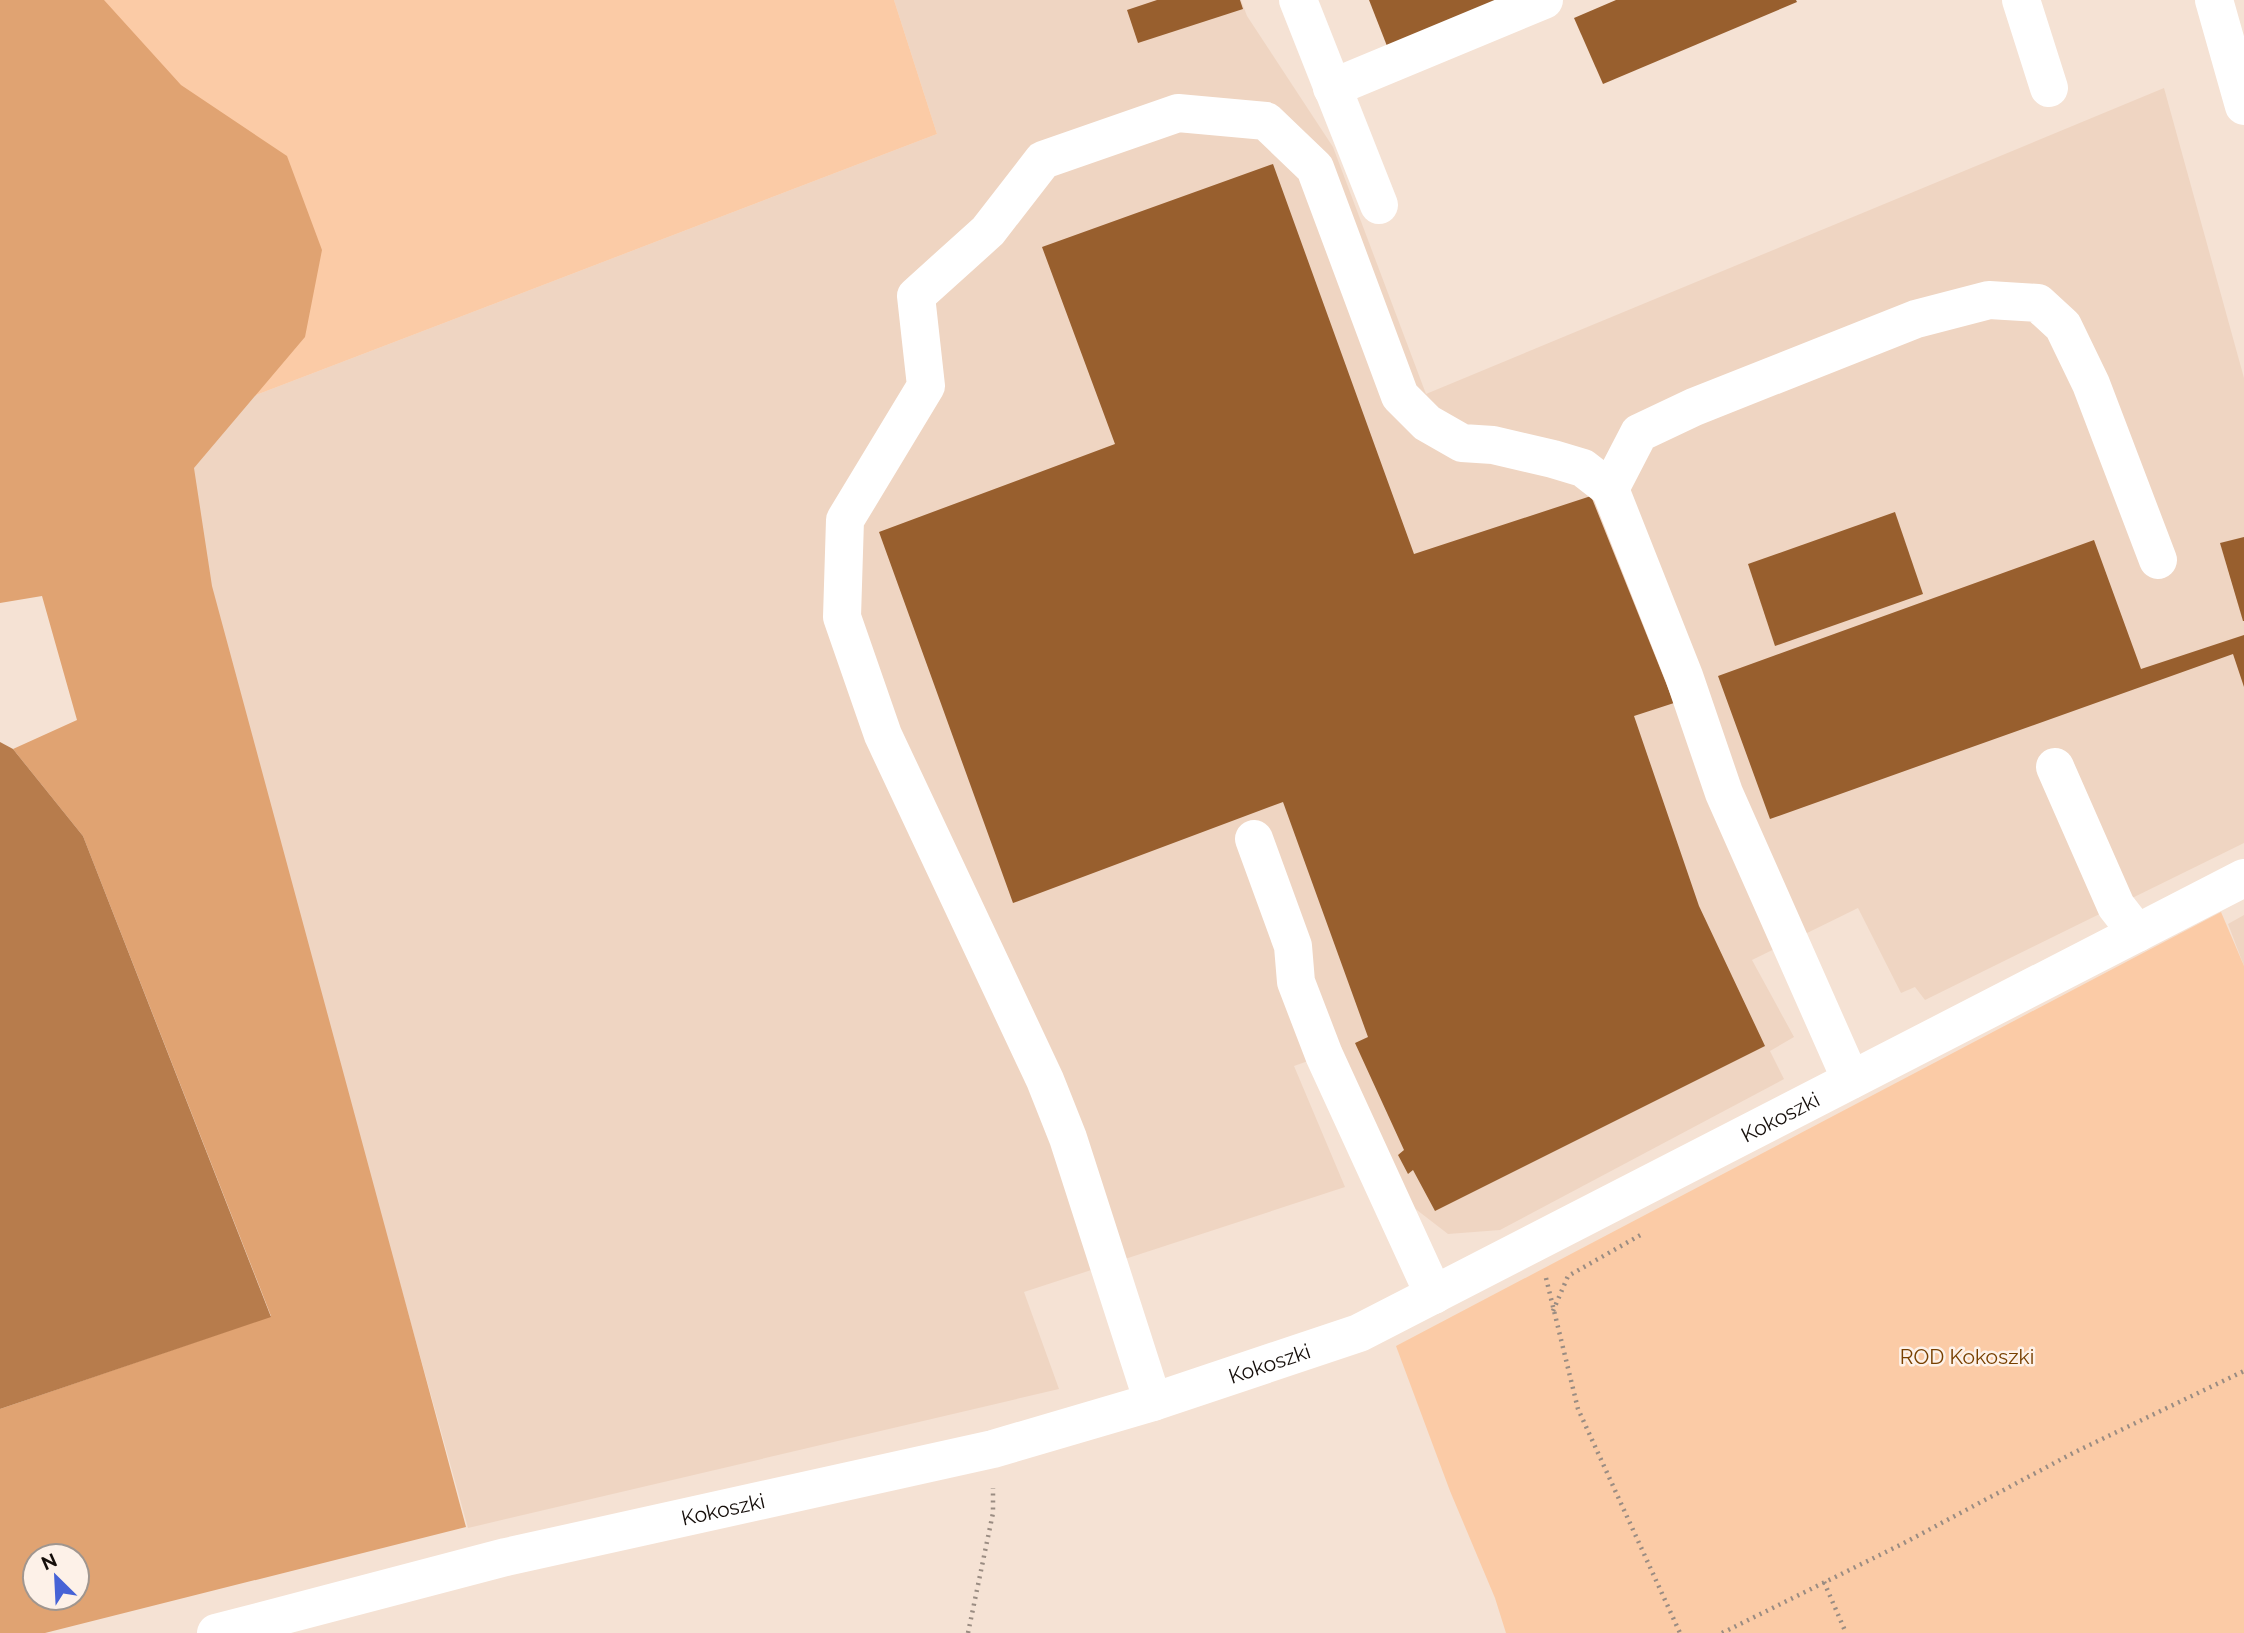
<svg xmlns="http://www.w3.org/2000/svg" width="2244" height="1633" font-family="Raleway,sans-serif">
  <style>
    .built { fill: #efd5c2 }
    .green { fill: #fbcba6 }
    .forest { fill: #e0a372; fill-rule: evenodd }
    .water { fill: #b77c4c }
    .building { fill: #985f2e }
    .lines { fill: none; stroke-linecap: round; stroke-linejoin: round }
    .path { stroke: #9a8c82; stroke-width: 4.5; stroke-dasharray: 2 5; stroke-linecap: butt }
    .minor { stroke: #fff; stroke-width: 38 }
    .labels { text-anchor: middle; dominant-baseline: central; stroke-width: 5; stroke-linejoin: round; paint-order: stroke }
    .street-label { font-size: 21px; fill: #150e0a; stroke: #fdf1e8 }
    .park-label { font-size: 21px; fill: #784000; stroke: #fdf1e8 }
  </style>
  <rect width="100%" height="100%" fill="#f5e2d4"/>
  <g class="built">
    <path d="M894,0H1241L1247,16L1333,147L1426,394L2164,88L2244,378V843L1925,1000L1915,987L1901,993L1858,908L1752,960L1794,1037L1770,1051L1784,1079L1500,1230L1448,1234L1413,1207L1339,1050L1294,1066L1345,1187L1024,1292L1059,1389L468,1528L162,431L937,134Z"/>
    <path d="M2244,915V966L2228,924Z"/>
  </g>
  <g class="green">
    <path d="M27,0H894L937,134L162,431Z"/>
    <path d="M2221,912L2244,966V1633H1506L1495,1598L1450,1491L1396,1346Z"/>
  </g>
  <path class="forest" d="M0,0H104L181,85L287,156L322,250L305,337L194,468L212,586L466,1527L45,1633H0V1409L271,1316L83,836L13,749L77,720L42,596L0,603ZM35,1556H77V1598H35Z"/>
  <path class="water" d="M0,742L13,749L83,836L271,1317L0,1409Z"/>
  <g class="building">
    <path d="M1157,0H1240L1243,9L1138,43L1127,10Z"/>
    <path d="M1369,0H1507L1387,46Z"/>
    <path d="M1616,0H1796L1797,2L1603,84L1574,18Z"/>
    <path d="M1273,164L1414,554L1591,496L1674,703L1634,716L1699,906L1765,1046L1435,1211L1413,1170L1408,1174L1398,1155L1404,1150L1355,1043L1368,1037L1283,802L1013,903L879,532L1115,444L1042,247Z"/>
    <path d="M1895,512L1923,594L1775,646L1748,564Z"/>
    <path d="M2244,537V621H2243L2220,543Z"/>
    <path d="M2094,540L2141,669L2244,635V687L2233,654L1770,819L1718,676Z"/>
  </g>
  <g class="lines">
    <g class="path">
      <path d="M1546,1278L1578,1409L1680,1633"/>
      <path d="M1553,1311L1568,1276L1644,1233"/>
      <path d="M1824,1582L1846,1633"/>
      <path d="M968,1633L993,1513V1488"/>
      <path d="M1722,1633L1904,1543L2075,1452L2244,1371"/>
    </g>
    <g class="minor">
      <path d="M1298,0L1379,205"/>
      <path d="M2021,0L2049,88"/>
      <path d="M2214,0L2244,106"/>
      <path d="M1332,88L1544,0"/>
      <path d="M1610,489L1639,433L1694,407L1916,319L1989,300L2038,303L2063,326L2091,384L2158,560"/>
      <path d="M2055,767L2116,906L2137,933"/>
      <path d="M1254,839L1293,946L1296,982L1324,1055L1434,1295"/>
      <path d="M1153,1402L1068,1138L1045,1080L883,735L842,617L845,520L926,386L916,296L988,231L1043,160L1178,113L1266,121L1315,168L1400,396L1427,423L1462,443L1493,445L1553,459L1583,468L1610,489L1684,676L1724,793L1851,1080"/>
      <path id="s1" d="M216,1633L506,1557L993,1449L1153,1402L1359,1333L2244,878"/>
    </g>
  </g>
  <g class="labels">
    <g class="street-label">
      <text stroke="none"><textPath href="#s1" startOffset="1656">Kokoszki</textPath></text>
      <text stroke="none"><textPath href="#s1" startOffset="1088">Kokoszki</textPath></text>
      <text stroke="none"><textPath href="#s1" startOffset="522">Kokoszki</textPath></text>
    </g>
    <g class="park-label">
      <text x="1967" y="1356">ROD Kokoszki</text>
    </g>
  </g>
  <g transform="translate(56 1577) rotate(336)"><circle r="33" fill="#fdf1e8" stroke="#a0968f" stroke-width="2"/>
  <path d="M0-5L12 26L0 18L-12 26Z" fill="#4763d6"/>
  <text y="-10" font-size="19" font-weight="bold" text-anchor="middle" fill="#150e0a">N</text>
  </g>
</svg>
